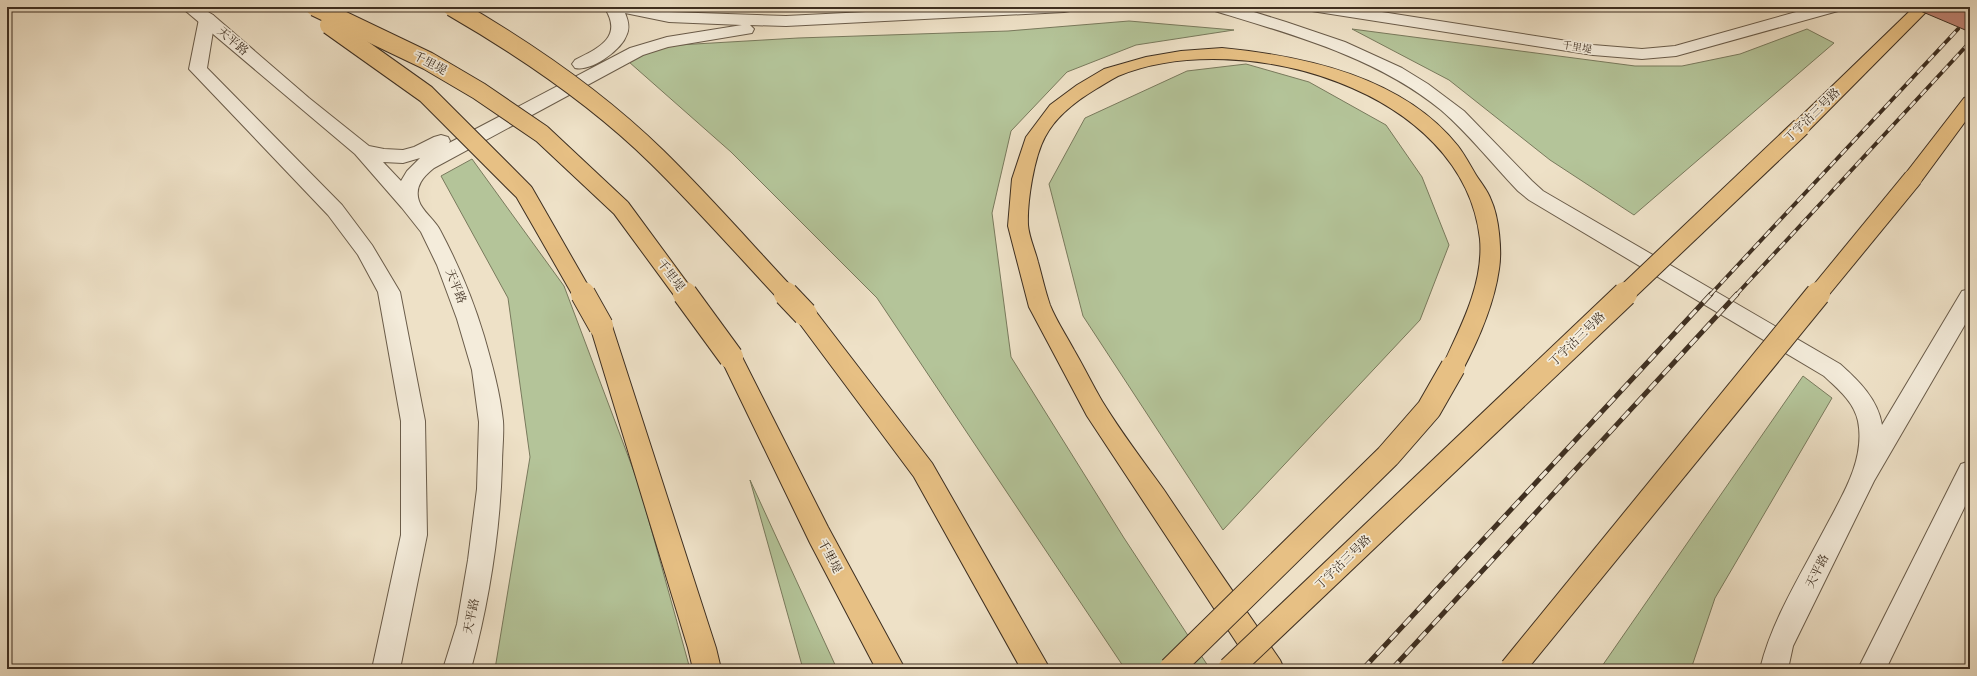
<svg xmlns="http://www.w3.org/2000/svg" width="1977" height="676" font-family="Alegreya,'Noto Serif SC',serif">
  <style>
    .green { fill: #b4c499; stroke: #797a5d }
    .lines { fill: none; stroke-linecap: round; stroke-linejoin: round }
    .minor-casing { stroke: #6a5c4a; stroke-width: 2 }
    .tertiary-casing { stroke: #6a5c4a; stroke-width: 2 }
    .primary-casing { stroke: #3e2f21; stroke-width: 2 }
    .trunk-casing { stroke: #3e2f21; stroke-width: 2 }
    .minor { fill: #f4ecdb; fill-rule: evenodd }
    .tertiary { fill: #f4ecdb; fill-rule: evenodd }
    .primary { fill: #e7c084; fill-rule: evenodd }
    .trunk { fill: #e7c084; fill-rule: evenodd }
    .rail-far1-casing { stroke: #3e2f21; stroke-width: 4 }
    .rail-casing { stroke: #3e2f21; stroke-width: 5 }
    .rail-far1 { stroke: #f4ecdb; stroke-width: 2.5; stroke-dasharray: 8; stroke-linecap: butt }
    .rail { stroke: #f4ecdb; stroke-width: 3.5; stroke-dasharray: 10; stroke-linecap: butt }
    .primary-bridge-far1-casing { stroke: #3e2f21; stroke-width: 20; stroke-linecap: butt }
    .primary-bridge-casing { stroke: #3e2f21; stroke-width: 26; stroke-linecap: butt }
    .trunk-bridge-far1-casing { stroke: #3e2f21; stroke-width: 20; stroke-linecap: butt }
    .trunk-bridge-casing { stroke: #3e2f21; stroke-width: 26; stroke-linecap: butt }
    .primary-bridge-far1 { stroke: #e7c084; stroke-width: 18 }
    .primary-bridge { stroke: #e7c084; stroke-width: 24 }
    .trunk-bridge-far1 { stroke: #e7c084; stroke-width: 18 }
    .trunk-bridge { stroke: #e7c084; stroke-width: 24 }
    .wall { fill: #c08474; stroke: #3e2f21 }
    .labels { text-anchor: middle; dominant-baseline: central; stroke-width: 3.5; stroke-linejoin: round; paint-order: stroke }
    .far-street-label { font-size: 10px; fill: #3e2f21; stroke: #f4ecdb }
    .street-label { font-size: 12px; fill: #3e2f21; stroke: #f4ecdb }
  </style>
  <rect width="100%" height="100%" fill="#eee1c7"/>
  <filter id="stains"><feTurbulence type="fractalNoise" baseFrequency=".005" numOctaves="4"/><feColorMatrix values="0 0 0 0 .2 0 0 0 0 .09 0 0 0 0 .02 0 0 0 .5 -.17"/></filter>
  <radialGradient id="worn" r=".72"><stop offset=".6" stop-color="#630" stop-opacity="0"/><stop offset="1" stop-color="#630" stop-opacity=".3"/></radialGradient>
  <g class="green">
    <path d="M1129,21L1234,30L1136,45L1067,72L1011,131L992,213L1011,357L1124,538L1210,669H1125L877,298L731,152L629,62L661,46L798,38L1008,31Z"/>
    <path d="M1352,29L1635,66H1682L1740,54L1807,29L1834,43L1634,215L1550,160L1449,80Z"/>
    <path d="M1246,64L1309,82L1386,125L1422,177L1449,245L1420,320L1223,530L1083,316L1049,184L1085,118L1187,71Z"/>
    <path d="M472,159L564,286L639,485L690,669H495L530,457L508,298L441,176Z"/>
    <path d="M1803,376L1832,398L1715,598L1691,669H1600Z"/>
    <path d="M750,480L837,669H803Z"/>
  </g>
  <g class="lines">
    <g class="minor-casing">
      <g id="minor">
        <path d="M207,14L213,15L215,19L207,68L342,205L372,245L400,292L425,421L427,535L400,669H372L401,535V421L378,292L358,255L328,215L189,69L199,19L201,15Z"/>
        <path d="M1970,461V496L1886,669H1858L1961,464Z"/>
      </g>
    </g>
    <g class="tertiary-casing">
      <g id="tertiary">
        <path d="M181,7H200L213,15L309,98L369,146L384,149L403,150L414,147L434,137L441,135L448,137L450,141L449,143L630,48L667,37L742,25L669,22L625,13C628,20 630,27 627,34C622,50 591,72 575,68L572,64L575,60C599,48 624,37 604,7H646L669,12L786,16L965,7H1072L1070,11L1064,12L786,26L750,25L754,29L752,33L668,47L643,55L434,168C424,176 414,186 419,201C422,211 435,220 440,230C458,264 473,299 484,336C492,364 500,392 503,421C504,435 502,450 502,464C500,533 489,602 471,669H443L457,624L468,560L477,489L479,422L472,370L457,319L437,265L421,232L402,208L355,154ZM420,158L407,171L401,181L383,162L403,163Z"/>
        <path d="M1213,7H1238L1286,22L1345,42L1402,68L1428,84L1464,111L1532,181L1543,191L1840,364C1858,380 1878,399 1882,425L1962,291L1970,289V316L1874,481L1793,646L1788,669H1760C1772,620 1800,576 1823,532C1840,499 1866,461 1858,421C1854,402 1838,389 1824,376L1529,200L1518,191C1492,164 1469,134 1441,110C1376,57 1293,35 1215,11Z"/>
        <path d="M1310,7H1350L1593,45L1642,49L1675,46L1814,7H1840L1838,11L1676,56L1642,59L1593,55L1318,12L1312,11Z"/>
      </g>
    </g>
    <g class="primary-casing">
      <g id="primary">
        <path d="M1914,7H1931L1808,131L1801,133L1794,131L1792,127L1794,123Z"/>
        <path d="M1222,48C1305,56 1403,77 1458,146C1465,155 1470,165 1476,175C1481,183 1488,191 1491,200C1499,217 1502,251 1499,269C1494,305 1478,341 1461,373L1453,376L1445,373L1442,367C1460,328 1484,284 1480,239C1464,89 1240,26 1118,76C1110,80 1103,85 1096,89C1076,101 1056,116 1045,137C1034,157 1027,202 1028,225C1029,237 1035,250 1038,262C1042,276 1045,291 1050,305C1056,320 1066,335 1074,350C1084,367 1092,384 1102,401C1121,432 1143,461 1164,490C1202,547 1241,603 1280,660L1284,669H1254L1087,416L1029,307L1008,226L1012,179L1026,137L1050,105L1077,85L1104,69L1146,57L1181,51Z"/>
        <path d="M1970,96V115L1920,183L1913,185L1906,183L1903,178L1906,173L1964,98Z"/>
        <path d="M601,318L609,320L612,326L716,648L721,669H693L688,648L590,326L593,320Z"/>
      </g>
    </g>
    <g class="trunk-casing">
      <g id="trunk">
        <path d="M805,306L813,308L932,463L1050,669H1021L914,477L797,320L794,314L797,308Z"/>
        <path d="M731,348L739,351L828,527L905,669H876L810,543L720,357L723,351Z"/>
      </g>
    </g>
    <use href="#minor" class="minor"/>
    <use href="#tertiary" class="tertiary"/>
    <use href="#primary" class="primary"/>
    <use href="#trunk" class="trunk"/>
    <g class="rail-far1-casing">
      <g id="rail-far1">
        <path d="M1710,295L1958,29"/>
        <path d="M1736,295L1970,42"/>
      </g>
    </g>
    <g class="rail-casing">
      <g id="rail">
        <path d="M1363,669L1711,294"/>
        <path d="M1392,669L1737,294"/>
      </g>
    </g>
    <use href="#rail-far1" class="rail-far1"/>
    <use href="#rail" class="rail"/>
    <g class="primary-bridge-far1-casing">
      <g id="primary-bridge-far1">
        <path d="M1624,295L1801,127"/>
        <path d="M1817,295L1913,178"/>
      </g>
    </g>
    <g class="primary-bridge-casing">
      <g id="primary-bridge">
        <path d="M1171,669L1388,456L1429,409L1453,367"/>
        <path d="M1230,669L1625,294"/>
        <path d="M1512,669L1818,294"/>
      </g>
    </g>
    <g class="trunk-bridge-far1-casing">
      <g id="trunk-bridge-far1">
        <path d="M315,7L428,61L479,91L542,134L621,208L685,295"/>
        <path d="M452,7C523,48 598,99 657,157C702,201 744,249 787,295"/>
        <path d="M329,25L426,94L524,192L583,295"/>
      </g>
    </g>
    <g class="trunk-bridge-casing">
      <g id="trunk-bridge">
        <path d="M583,294L601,326"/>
        <path d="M685,294L731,357"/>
        <path d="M786,294L805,314"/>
      </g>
    </g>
    <use href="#primary-bridge-far1" class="primary-bridge-far1"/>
    <use href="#primary-bridge" class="primary-bridge"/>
    <use href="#trunk-bridge-far1" class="trunk-bridge-far1"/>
    <use href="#trunk-bridge" class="trunk-bridge"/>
  </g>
  <path class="wall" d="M1911,7H1970V32Z"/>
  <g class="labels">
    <g class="far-street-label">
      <text transform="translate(1577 47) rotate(9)">千里堤</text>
    </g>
    <g class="street-label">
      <text transform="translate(233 41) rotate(41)">天平路</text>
      <text transform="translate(430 63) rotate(28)">千里堤</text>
      <text transform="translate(1812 115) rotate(-44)">丁字沽三号路</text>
      <text transform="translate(671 275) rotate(53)">千里堤</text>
      <text transform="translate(456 286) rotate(69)">天平路</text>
      <text transform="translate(1577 339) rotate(-44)">丁字沽三号路</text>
      <text transform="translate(830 556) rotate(62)">千里堤</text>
      <text transform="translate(1343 562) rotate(-44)">丁字沽三号路</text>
      <text transform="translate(1817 571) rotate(-63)">天平路</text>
      <text transform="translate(471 616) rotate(-78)">天平路</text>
    </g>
  </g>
  <rect width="1977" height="676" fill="none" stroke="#eee1c7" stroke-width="24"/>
  <rect x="8" y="8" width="1961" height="660" fill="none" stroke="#3e2f21" stroke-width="2"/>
  <rect x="12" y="12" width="1953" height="652" fill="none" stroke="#3e2f21"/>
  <rect width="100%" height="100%" filter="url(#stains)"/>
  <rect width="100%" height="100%" fill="url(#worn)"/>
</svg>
